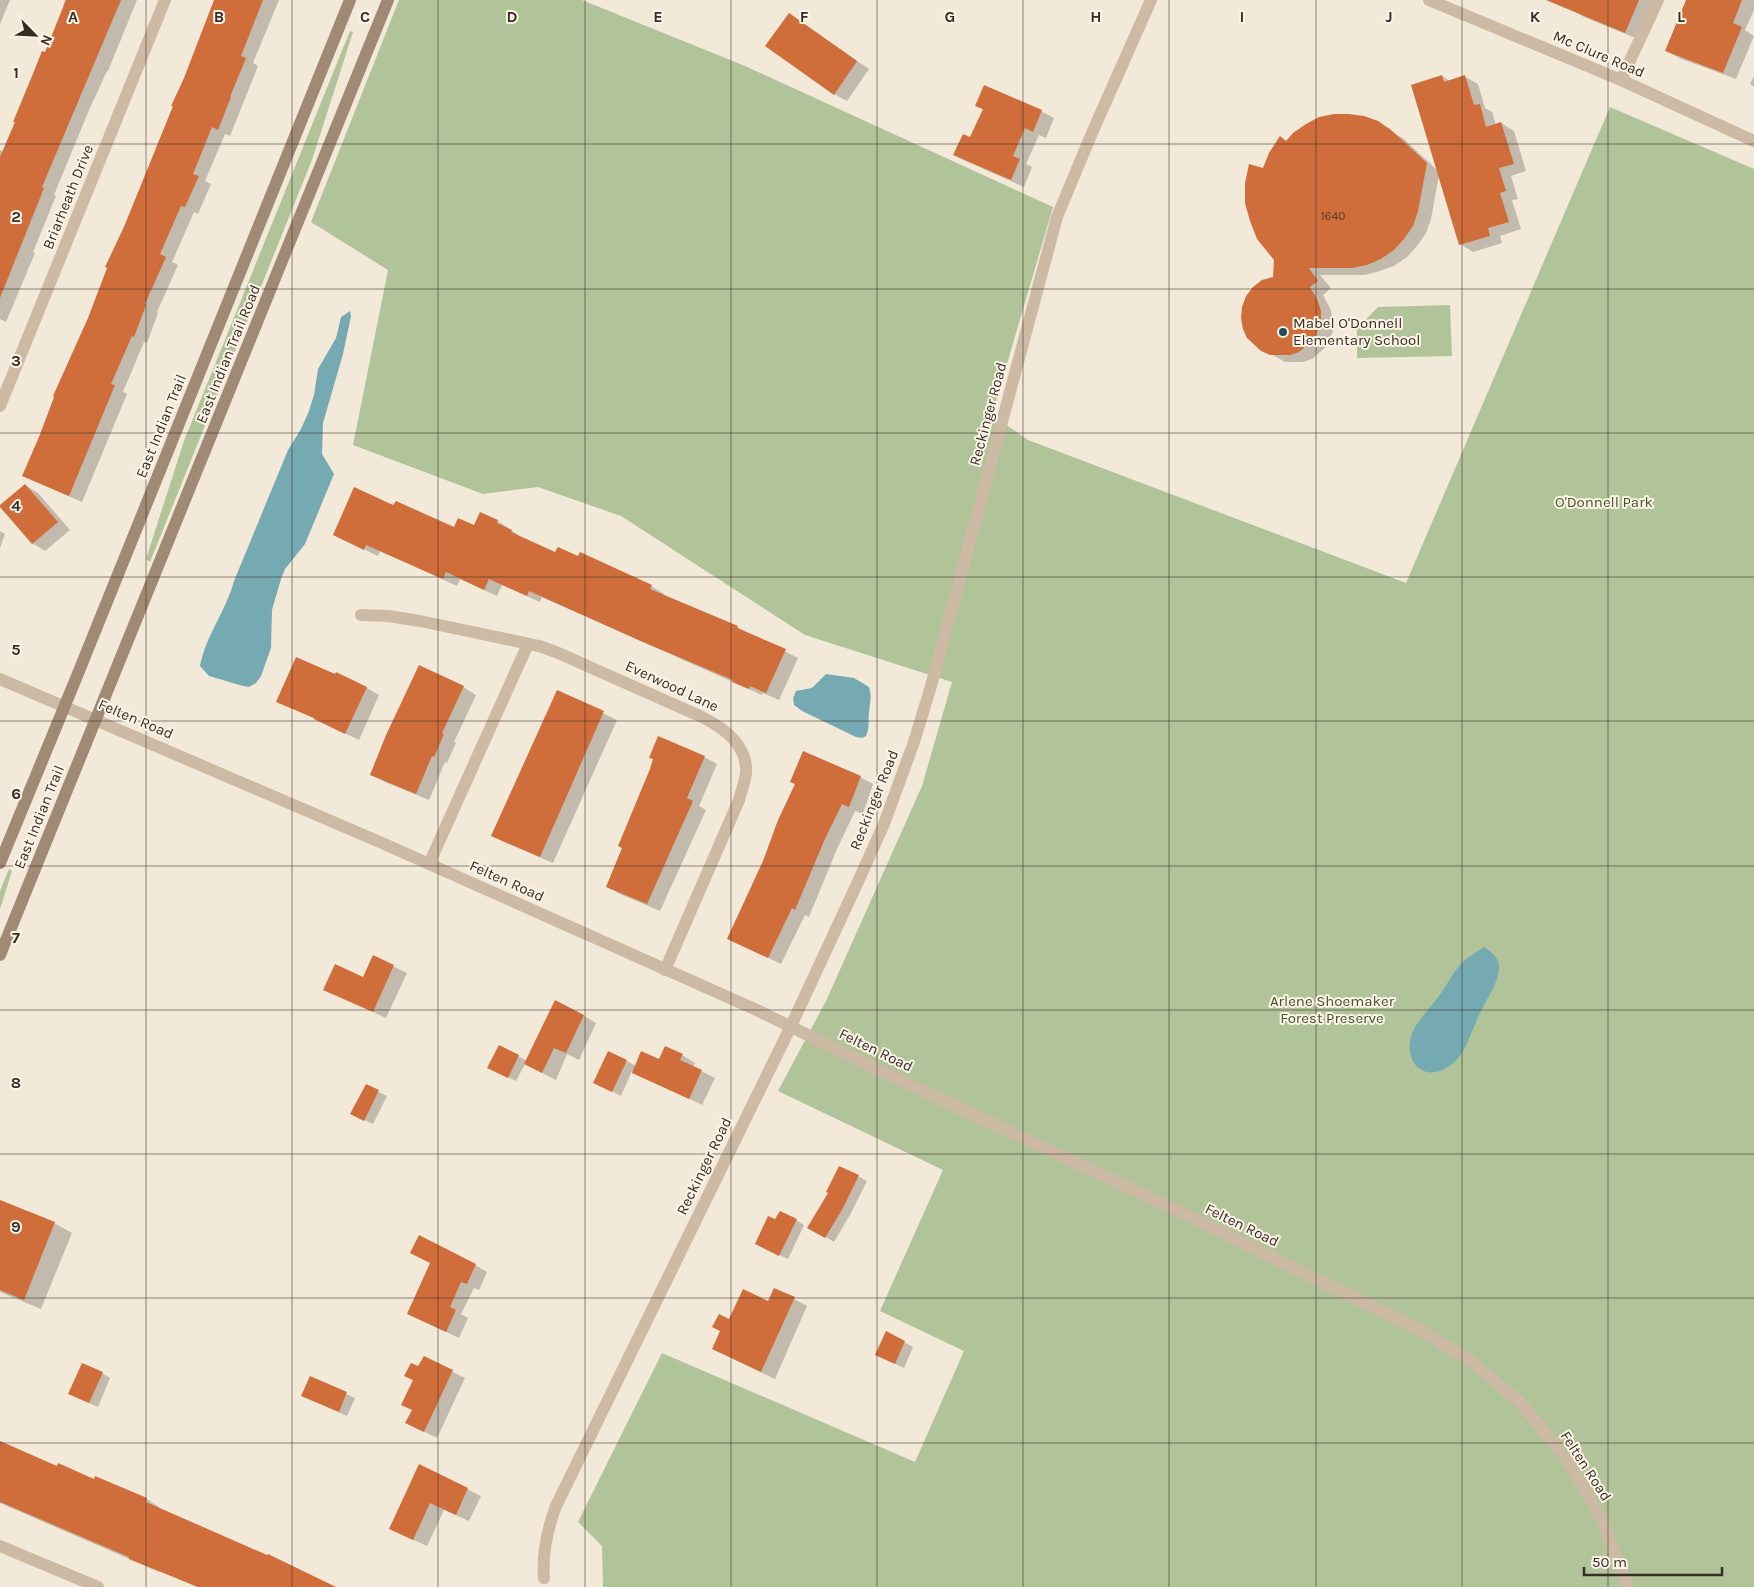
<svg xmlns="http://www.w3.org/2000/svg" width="1754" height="1587" font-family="Karla,sans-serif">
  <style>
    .green { fill: #b1c398 }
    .water { fill: #76aab2 }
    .shadow { fill: #0003 }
    .building { fill: #cf6d3b }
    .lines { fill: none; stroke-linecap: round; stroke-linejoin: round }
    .minor { stroke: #ccbaa4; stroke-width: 12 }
    .secondary { stroke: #a08975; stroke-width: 12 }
    .grid { fill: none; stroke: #372d26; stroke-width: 1; stroke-opacity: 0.55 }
    .poi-dot { fill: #19515b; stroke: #fbf3e6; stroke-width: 2 }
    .labels { text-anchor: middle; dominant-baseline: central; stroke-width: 4; stroke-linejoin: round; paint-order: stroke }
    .number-label { font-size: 12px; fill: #5d3d2b }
    .street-label { font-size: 15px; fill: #372d26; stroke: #fbf3e6 }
    .poi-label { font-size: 15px; fill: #372d26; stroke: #fbf3e6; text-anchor: start }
    .park-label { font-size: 15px; fill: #425728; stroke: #fbf3e6 }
    .grid-label { font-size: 16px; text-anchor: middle; font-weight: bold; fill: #372d26; stroke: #fbf3e6; stroke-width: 4; stroke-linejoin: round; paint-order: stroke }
  </style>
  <rect width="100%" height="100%" fill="#f3e9d9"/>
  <g class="green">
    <path d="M399,0H582L745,66L1053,207L992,415L1028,440L1406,583L1610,107L1754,169V1587H603L602,1546L578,1522L662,1353L915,1462L964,1351L880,1311L943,1170L778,1091L826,1001L922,786L952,682L805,635L621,516L538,487L483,494L353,445L388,270L311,222Z"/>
    <path d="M350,31L353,32L312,160L150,562L146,559L184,441Z"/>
    <path d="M1450,305L1452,356L1357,358V329L1378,307Z"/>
    <path d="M9,869L12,871L0,909V891Z"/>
  </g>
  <g class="water">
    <path d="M350,311L351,316L343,354L323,423L322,454L334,474L305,544L285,569L281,579L272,610L271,648L261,676L256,683L249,687L243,686L209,676L200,666C206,635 226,611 234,581L288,450L301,429L309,411L314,395L318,369L336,338L341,317Z"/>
    <path d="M826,674L854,678L869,687C872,696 870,702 869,712C868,721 870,727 866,736L862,738L856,737L802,711L794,705L793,698L796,691L812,688Z"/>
    <path d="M1484,947C1491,952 1499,957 1499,967C1499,981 1488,997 1482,1009C1472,1027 1468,1052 1451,1065C1421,1087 1399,1056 1415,1027C1421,1017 1429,1009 1436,1000C1446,988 1453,970 1465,960C1471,955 1478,951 1484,947Z"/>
  </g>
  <g class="shadow">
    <path d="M0,0H10L0,24Z"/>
    <path d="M65,0H137L108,71H107L89,110L54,195L56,196L33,252L35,253L6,322L0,319V150L4,152L65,7L63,6Z"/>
    <path d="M216,0H279L253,63L258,66L230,136L225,134L205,181L211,184L198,214L194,212L172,262L178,265L157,312L158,313L147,343L144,342L123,392L127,394L82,502L36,482L24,475L89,318L109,268L107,267L156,150Z"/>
    <path d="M1575,0H1654L1638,39L1584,17L1571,9Z"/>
    <path d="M1689,0H1754V10L1745,30L1754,36L1736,79L1679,58L1666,51Z"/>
    <path d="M789,14L869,69L847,101L834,94Z"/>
    <path d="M1442,76L1450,81L1465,77L1478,84L1485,108L1492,112L1496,125L1501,123L1514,131L1526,171L1511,176L1518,199L1512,200L1521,229L1500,236L1502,243L1473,252L1460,244L1439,175L1431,219L1426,233L1417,246L1407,257L1394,266L1380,271L1365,275H1320L1331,288L1323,295L1331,310L1334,328L1327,346L1312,359L1303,362H1285L1254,344L1274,277L1275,260L1264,170L1287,142L1378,123L1404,139L1437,170Z"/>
    <path d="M1754,76V87L1750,84Z"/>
    <path d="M977,106L1041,111L1054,118L1046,138L1039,135L1026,164L1032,167L1024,187L968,162L955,155L971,139L984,110Z"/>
    <path d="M25,485L38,493L70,530L45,551L32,543Z"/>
    <path d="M394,507L455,528L475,527L481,514L498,521L524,539L556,554L651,586L664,594L663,596L737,627L798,658L779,700L763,693L762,695L542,597L540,602L502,585L497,596L460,579L457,586L380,551L378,556L334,535Z"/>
    <path d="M0,531L5,534L0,548Z"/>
    <path d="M463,687L476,695L454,742L456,743L447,763L445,762L429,800L385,782L372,774Z"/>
    <path d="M367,688L379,695L359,740L278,701Z"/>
    <path d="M558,691L617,720L553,863L506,843L493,836Z"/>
    <path d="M704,757L717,764L699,806L706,810L660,911L620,894L607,887L623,848Z"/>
    <path d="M860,777L873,784L863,814L855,811L837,849L809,917L805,915L781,964L728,938L764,861Z"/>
    <path d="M374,957L407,973L386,1018L325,989L364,978Z"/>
    <path d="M584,1016L596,1023L579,1060L567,1054L556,1080L525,1064L516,1081L497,1072L518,1056L527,1061Z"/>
    <path d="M682,1055L695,1063L693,1067L715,1078L702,1105L632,1071L621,1096L603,1087L627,1061L636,1066Z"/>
    <path d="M366,1086L387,1096L373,1124L360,1118Z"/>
    <path d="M840,1167L867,1181L851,1213L834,1242L809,1227L829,1193Z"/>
    <path d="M0,1201L54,1223L72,1233L41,1309L0,1292Z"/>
    <path d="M796,1220L804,1225L788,1259L765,1248L776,1221Z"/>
    <path d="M475,1265L487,1272L479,1290L474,1288L461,1314L468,1318L459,1338L409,1314Z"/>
    <path d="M794,1299L807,1306L775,1379L713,1349L729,1321L768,1303Z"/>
    <path d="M886,1333L913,1347L904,1368L885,1359Z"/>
    <path d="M424,1358L465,1378L437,1438L407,1423L413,1410L419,1368Z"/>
    <path d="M102,1373L110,1378L98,1407L78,1398Z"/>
    <path d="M311,1378L355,1398L347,1416L303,1396Z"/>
    <path d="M0,1442L57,1468L147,1499L159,1507L158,1509L334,1587H197L160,1571L159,1572L0,1503Z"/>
    <path d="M419,1466L481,1496L469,1521L444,1510L427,1546L403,1535Z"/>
  </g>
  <g class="building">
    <path d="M66,0H121L42,187L44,188L0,298V157L15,122H13L32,76L42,51L45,52Z"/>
    <path d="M214,0H263L241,56L246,58L230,97H231L218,130L212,127L193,174L199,176L185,207L181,206L160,254L166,257L145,304L146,305L134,337L132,336L111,384L115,385L69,496L22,476L39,437L54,397L53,396L88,318L107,268L105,267L124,227L173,106H171L184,78Z"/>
    <path d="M1546,0H1639L1625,33Z"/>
    <path d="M1686,0H1742L1733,23L1742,27L1723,73L1665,51Z"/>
    <path d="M789,13L857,61L834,95L765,46Z"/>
    <path d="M1442,75L1444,82L1465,75L1474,105L1480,104L1486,127L1501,122L1514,164L1499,168L1506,191L1500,193L1509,222L1488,228L1490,236L1459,245L1411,85Z"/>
    <path d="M984,85L1042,110L1033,132L1025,128L1013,156L1020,159L1011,180L953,155L963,134L970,137L983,109L975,106Z"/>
    <path d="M1334,114H1349L1364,116L1378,121L1391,130L1427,163L1418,211L1413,226L1404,239L1394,250L1381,259L1367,265L1352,268H1309L1318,281L1310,287L1318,301L1321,311V321L1318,330L1314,339L1299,352L1290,355H1270L1261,351L1247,338L1243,329L1241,318L1242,307L1246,296L1253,287L1262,280L1273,277L1274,260L1257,239L1250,221L1245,203V183L1249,164L1263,168L1269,153L1280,136L1286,141L1293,133L1306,124L1319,117Z"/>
    <path d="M25,484L58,522L32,544L0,507V505Z"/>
    <path d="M354,487L393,505L396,501L454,527L458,518L474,525L480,512L498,520L497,523L512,530L511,532L555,552L558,547L578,556L580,552L652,585L650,589L738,626L737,628L786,649L766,693L750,686L749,689L732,682L733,680L643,642L529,591L527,596L489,579L484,590L446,572L443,579L366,545L364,550L333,535Z"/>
    <path d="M296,657L335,674L336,672L367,687L345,734L314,719V718L276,702Z"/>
    <path d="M419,665L464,686L442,733L444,734L434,757L432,756L416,794L370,775L386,735Z"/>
    <path d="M557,690L604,711L540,857L491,836Z"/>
    <path d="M658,736L705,756L687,798L693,801L647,904L606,887L622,848L618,846L650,769L653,759L649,758Z"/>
    <path d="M803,751L861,776L849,807L842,804L824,841L795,910L792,908L768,958L727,939L763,861L778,820L795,784L790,782Z"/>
    <path d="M373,955L394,965L373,1012L323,990L335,964L363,977Z"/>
    <path d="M555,1000L584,1015L566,1053L554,1048L542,1073L524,1064Z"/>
    <path d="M499,1045L519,1055L508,1078L487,1068Z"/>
    <path d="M665,1046L683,1054L680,1060L702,1070L689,1099L632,1073L641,1051L659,1059Z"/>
    <path d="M608,1051L627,1060L612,1092L593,1083Z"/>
    <path d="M366,1084L379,1090L364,1121L350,1114Z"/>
    <path d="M839,1166L859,1175L843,1208L825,1238L807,1228L828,1193L826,1192Z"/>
    <path d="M0,1200L55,1222L24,1300L0,1290Z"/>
    <path d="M780,1211L797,1219L779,1256L755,1244L768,1216L775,1219Z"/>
    <path d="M419,1235L476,1264L467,1284L461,1282L450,1307L456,1310L446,1332L407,1314L430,1263L410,1253Z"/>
    <path d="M774,1288L795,1297L761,1372L712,1349L720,1331L712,1327L719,1314L729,1319L743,1289L768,1301Z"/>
    <path d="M886,1331L905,1341L895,1364L875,1355Z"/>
    <path d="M424,1356L453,1370L424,1432L405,1423L412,1410L401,1405L413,1380L404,1376L411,1363L418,1366Z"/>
    <path d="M82,1363L103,1372L89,1403L68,1394Z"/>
    <path d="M310,1376L347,1392L339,1412L301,1396Z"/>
    <path d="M0,1441L57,1466L58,1463L94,1479L95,1476L147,1498L146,1502L267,1555L268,1554L336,1587H198L129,1559V1557L0,1502Z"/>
    <path d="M419,1464L468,1488L456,1515L430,1503L413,1540L389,1529Z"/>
  </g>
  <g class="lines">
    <g class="minor">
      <path d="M1429,0L1621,80L1754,141"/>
      <path d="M1621,80L1658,0"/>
      <path d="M0,406L165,0"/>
      <path d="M361,615L388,616L420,621L539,646L556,652L702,717C724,728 748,745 746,773C745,782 741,792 739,800L665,970"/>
      <path d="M0,679L382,843L759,1011L883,1072L1170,1207L1422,1331L1468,1359L1520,1402L1567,1460L1601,1518L1625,1578L1627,1587"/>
      <path d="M429,864L528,644"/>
      <path d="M0,1546L98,1587"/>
      <path d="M544,1578C542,1552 547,1530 556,1506L791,1026L856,886L884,824L914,742L931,686L1057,217L1092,133L1151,0"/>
    </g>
    <g class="secondary">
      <path d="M0,863L77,676L350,0"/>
      <path d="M0,955L388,0"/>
    </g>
  </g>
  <path class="grid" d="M146,0V1587M292,0V1587M438,0V1587M585,0V1587M731,0V1587M877,0V1587M1023,0V1587M1169,0V1587M1316,0V1587M1462,0V1587M1608,0V1587M0,144H1754M0,289H1754M0,433H1754M0,577H1754M0,721H1754M0,866H1754M0,1010H1754M0,1154H1754M0,1298H1754M0,1443H1754"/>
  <circle class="poi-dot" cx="1283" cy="332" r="5"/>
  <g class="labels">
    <g class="number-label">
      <text x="1333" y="216">1640</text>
    </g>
    <g class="street-label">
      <text transform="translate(1599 54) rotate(23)">Mc Clure Road</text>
      <text transform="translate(68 197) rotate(-68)">Briarheath Drive</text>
      <text transform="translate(228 354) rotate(-68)">East Indian Trail Road</text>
      <text transform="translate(988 414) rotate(-75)">Reckinger Road</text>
      <text transform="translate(161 426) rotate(-68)">East Indian Trail</text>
      <text transform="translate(672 686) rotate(25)">Everwood Lane</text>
      <text transform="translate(136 719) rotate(23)">Felten Road</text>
      <text transform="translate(874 800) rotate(-68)">Reckinger Road</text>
      <text transform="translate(39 817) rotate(-68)">East Indian Trail</text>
      <text transform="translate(507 881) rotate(24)">Felten Road</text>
      <text transform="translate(876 1050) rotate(26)">Felten Road</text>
      <text transform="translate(704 1166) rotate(-64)">Reckinger Road</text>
      <text transform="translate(1242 1225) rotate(26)">Felten Road</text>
      <text transform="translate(1586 1466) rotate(57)">Felten Road</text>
    </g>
    <g class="poi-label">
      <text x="1293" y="323">Mabel O'Donnell<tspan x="1293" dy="17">Elementary School</tspan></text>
    </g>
    <g class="park-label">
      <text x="1604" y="502">O'Donnell Park</text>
      <text x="1332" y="1001">Arlene Shoemaker<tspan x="1332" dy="17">Forest Preserve</tspan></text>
    </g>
  </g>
  <g class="grid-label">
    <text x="73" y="22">A</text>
    <text x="219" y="22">B</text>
    <text x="365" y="22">C</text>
    <text x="512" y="22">D</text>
    <text x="658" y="22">E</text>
    <text x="804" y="22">F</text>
    <text x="950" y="22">G</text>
    <text x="1096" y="22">H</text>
    <text x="1242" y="22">I</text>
    <text x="1389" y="22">J</text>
    <text x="1535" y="22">K</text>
    <text x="1681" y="22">L</text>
    <text x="16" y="78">1</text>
    <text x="16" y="222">2</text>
    <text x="16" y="366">3</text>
    <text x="16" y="511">4</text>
    <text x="16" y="655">5</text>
    <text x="16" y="799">6</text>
    <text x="16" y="943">7</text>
    <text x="16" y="1088">8</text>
    <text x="16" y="1232">9</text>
  </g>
  <g transform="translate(35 35) rotate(114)" stroke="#fbf3e6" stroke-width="4" paint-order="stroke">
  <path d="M0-4L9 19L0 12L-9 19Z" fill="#372d26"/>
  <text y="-8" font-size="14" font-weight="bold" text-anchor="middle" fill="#372d26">N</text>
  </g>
  <path d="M1584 1567v8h138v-8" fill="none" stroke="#372d26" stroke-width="2.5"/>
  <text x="1592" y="1567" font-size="15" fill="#372d26" stroke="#fbf3e6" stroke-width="4" paint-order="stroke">50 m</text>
</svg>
